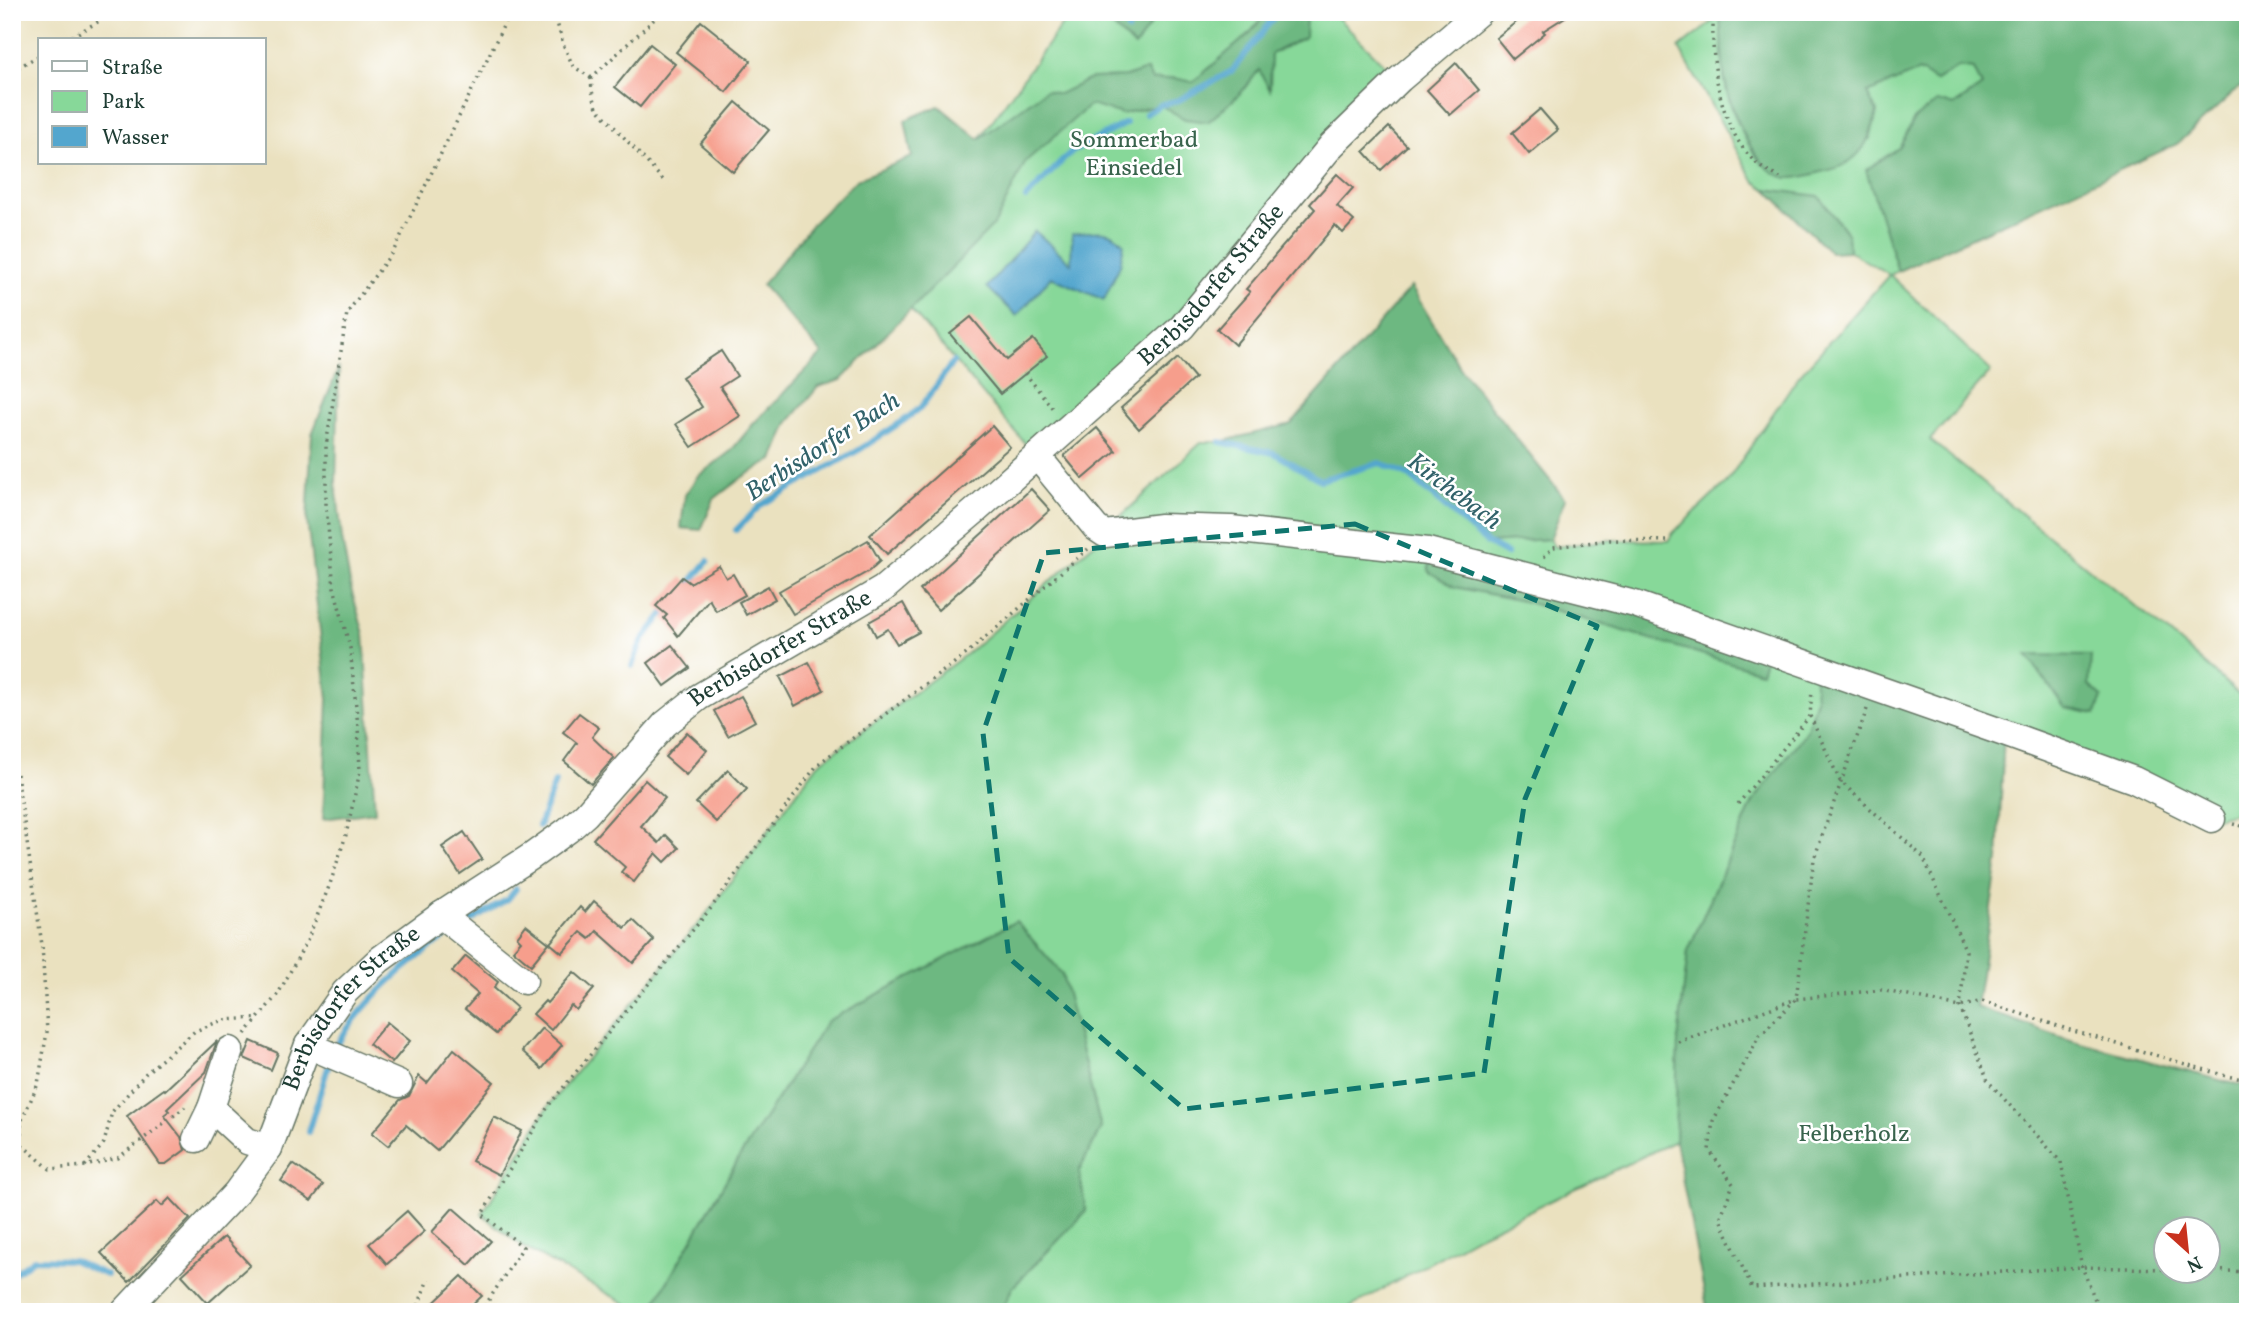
<svg xmlns="http://www.w3.org/2000/svg" width="2260" height="1324" font-family="Vollkorn,serif">
  <style>
    .green { fill: #87d899; stroke: #538a66; stroke-width: 2 }
    .forest { fill: #6db881; stroke: #467a5a; stroke-width: 2; fill-rule: evenodd }
    .water { fill: #53a6ce; stroke: #397281; stroke-width: 2 }
    .lines { fill: none; stroke-linecap: round; stroke-linejoin: round }
    .stream { stroke: #53a6ce; stroke-width: 6 }
    .building { fill: #f69e8c }
    .minor-casing { stroke: #667665; stroke-width: 29 }
    .path { stroke: #667665; stroke-width: 3.5; stroke-dasharray: 2 5; stroke-linecap: butt }
    .minor { stroke: #fff; stroke-width: 26 }
    .marked { fill: none; stroke: #0f766e; stroke-width: 5; stroke-dasharray: 14 9; stroke-linejoin: round }
    .labels { text-anchor: middle; dominant-baseline: central; stroke-width: 5; stroke-linejoin: round; paint-order: stroke }
    .park-label { font-size: 24px; fill: #39644d; stroke: #fff }
    .street-label { font-size: 24px; fill: #1f3d34; stroke: #fff }
    .water-label { font-size: 26px; font-style: italic; fill: #31626a; stroke: #fff }
  </style>
  <rect width="100%" height="100%" fill="#fff"/>
  <filter id="ink" filterUnits="userSpaceOnUse"><feTurbulence type="fractalNoise" baseFrequency=".0143" numOctaves="2"/><feDisplacementMap in="SourceGraphic" scale="14" xChannelSelector="R" yChannelSelector="G"/><feConvolveMatrix kernelMatrix="1 2 1 2 8 2 1 2 1" color-interpolation-filters="sRGB"/></filter>
  <filter id="wash" filterUnits="userSpaceOnUse"><feTurbulence type="fractalNoise" baseFrequency=".00686" numOctaves="4" result="noise"/><feDisplacementMap in="SourceGraphic" scale="28" xChannelSelector="R" yChannelSelector="G"/><feGaussianBlur stdDeviation="1.57" result="paint"/><feColorMatrix in="noise" values="0 0 0 0 0 0 0 0 0 0 0 0 0 0 0 0 0 1.4 0 .05"/><feComposite in="paint" operator="in"/></filter>
  <g filter="url(#wash)">
    <rect width="100%" height="100%" fill="#eae1bf"/>
    <g class="green">
      <path d="M1071,12H1332L1391,71L1173,320L1029,448L872,264L979,139Z"/>
      <path d="M1720,16C1722,38 1722,60 1725,81C1729,108 1745,144 1763,165L1870,139L1877,112L1866,93L1919,71L1936,81L1958,67L1974,69L1982,86L1953,106L1914,119L1900,147L1867,171L1898,271L1890,275L1991,371L1930,440L2170,634L2248,702V810L2212,819L2004,733L1816,699L1807,730L1753,802L1688,951L1678,1042L1675,1141L1483,1233L1342,1312H1001L1012,1288L1086,1212L1079,1171L1101,1128L827,1021L739,1158L650,1312H641L523,1247L482,1214L549,1105L711,908L818,764L965,655L1105,534L1109,527L1202,442H1220L1274,453L1320,480L1380,463L1408,475L1487,543L1550,539L1554,547L1610,540L1668,541L1673,533L1726,483L1797,378L1889,275L1849,251L1848,234L1819,197L1766,189L1754,181L1679,48Z"/>
    </g>
    <g class="forest">
      <path d="M1097,12H1159L1135,47Z"/>
      <path d="M1267,12H1306L1305,37L1271,54L1270,90L1259,70L1239,95L1208,122L1185,119L1160,105L1122,114L1090,105L1026,161L995,224L841,380L818,387L788,423L773,460L744,476L714,499L701,530L681,528L685,495L697,477L731,451L754,423L822,354L762,285L813,223L856,180L912,157L905,120L939,106L979,139L1046,90L1059,94L1092,78L1125,77L1147,70L1152,80L1174,78L1193,82L1250,33Z"/>
      <path d="M1724,12H2248V79L2177,144L1898,271L1866,170L1900,147L1914,119L1938,101L1954,106L1982,86L1974,69L1958,67L1936,81L1919,71L1867,93L1877,112C1869,143 1860,164 1825,171C1814,174 1800,179 1789,178C1756,176 1732,112 1726,85C1721,64 1722,38 1720,16Z"/>
      <path d="M1766,189L1819,196L1848,235L1849,251L1830,252Z"/>
      <path d="M1411,287L1462,371L1565,499L1550,539L1487,543L1408,475L1380,463L1320,480L1274,453L1220,442L1291,424Z"/>
      <path d="M339,367L336,483L342,539L351,589L364,634L375,812L323,819L328,699L307,520L312,434Z"/>
      <path d="M1428,551L1768,650L1761,672L1527,602L1455,587L1429,572Z"/>
      <path d="M2027,655L2091,656L2089,685L2102,697L2096,714L2065,708Z"/>
      <path d="M1814,668L2004,733L1998,861L1976,1007L2070,1040L2227,1082L2248,1086V1312H1732L1707,1307L1675,1141L1678,1042L1688,951L1753,802L1807,730L1816,699ZM2166,1230H2208V1272H2166Z"/>
      <path d="M1016,921L1062,974L1101,1128L1079,1171L1086,1211L1012,1288L1001,1312H650L739,1158L827,1021Z"/>
    </g>
    <path class="water" d="M1035,231L1071,263L1072,234C1093,232 1110,226 1124,244L1120,265L1104,300L1051,277L1017,316L987,287Z"/>
    <g class="lines">
      <g class="stream">
        <path d="M1127,12L1128,30"/>
        <path d="M1146,114L1160,105L1179,100L1232,71L1278,12"/>
        <path d="M1026,198L1070,153L1126,123"/>
        <path d="M1220,442L1274,453L1320,480L1380,463L1408,475L1487,543L1507,554"/>
        <path d="M736,530L761,505L859,450L906,419L922,406L953,362"/>
        <path d="M690,583L708,561"/>
        <path d="M632,666L642,641L664,613"/>
        <path d="M539,826L555,782"/>
        <path d="M463,926L508,899L516,889"/>
        <path d="M336,1046C364,1000 404,965 448,935"/>
        <path d="M308,1132L329,1064"/>
        <path d="M12,1275L34,1259L72,1260L106,1275"/>
      </g>
    </g>
    <g id="blocks">
      <g class="building">
        <path d="M1529,12H1573L1543,31L1545,33L1513,59L1496,38Z"/>
        <path d="M701,21L751,61L726,92L676,52Z"/>
        <path d="M650,44L675,64L640,107L615,87Z"/>
        <path d="M1456,63L1479,90L1450,115L1427,90Z"/>
        <path d="M736,102L769,130L733,172L700,144Z"/>
        <path d="M1540,109L1558,130L1529,154L1512,133Z"/>
        <path d="M1389,127L1407,146L1381,170L1364,151Z"/>
        <path d="M1337,174L1353,188L1337,206L1354,221L1343,233L1335,225L1235,345L1217,329L1250,292L1246,289L1315,209L1310,204Z"/>
        <path d="M971,317L1007,360L1033,339L1047,356L1000,394L950,334Z"/>
        <path d="M721,351L737,376L720,387L740,416L692,447L676,424L702,407L682,377Z"/>
        <path d="M1178,358L1195,378L1139,429L1121,408Z"/>
        <path d="M992,426L1010,447L887,554L870,535Z"/>
        <path d="M1097,428L1116,451L1083,479L1064,456Z"/>
        <path d="M1031,489L1050,510L938,610L920,590Z"/>
        <path d="M868,540L880,561L869,571L793,614L779,591Z"/>
        <path d="M719,566L726,578L733,574L745,595L716,611L709,599L678,636L664,618L667,615L656,606L682,577L690,583Z"/>
        <path d="M768,586L775,599L746,615L739,602Z"/>
        <path d="M903,603L919,632L897,644L888,629L876,636L869,622Z"/>
        <path d="M672,645L690,668L665,686L648,663Z"/>
        <path d="M809,662L824,690L795,706L780,677Z"/>
        <path d="M741,696L755,721L728,736L714,711Z"/>
        <path d="M579,713L599,728L592,737L614,758L591,784L564,761L577,743L563,732Z"/>
        <path d="M687,732L707,750L686,775L665,757Z"/>
        <path d="M728,770L747,789L716,822L696,803Z"/>
        <path d="M645,780L665,798L641,826L659,843L666,835L679,848L665,862L656,853L634,882L621,872L625,867L593,839Z"/>
        <path d="M464,832L482,859L460,874L442,847Z"/>
        <path d="M594,901L625,928L633,920L654,940L633,963L597,931L590,939L581,932L562,953L550,943L580,907L585,912Z"/>
        <path d="M526,925L549,943L531,965L513,950L521,941L517,937Z"/>
        <path d="M466,956L498,982L494,988L517,1008L496,1034L465,1009L478,994L452,972Z"/>
        <path d="M574,972L594,989L576,1010L571,1005L551,1030L533,1014L545,1001L547,1003Z"/>
        <path d="M387,1022L410,1041L392,1063L369,1044Z"/>
        <path d="M542,1028L562,1045L542,1069L522,1051Z"/>
        <path d="M217,1041L206,1072L167,1109L169,1111L164,1115L181,1137L185,1150L166,1164H160L127,1116L164,1089L165,1090Z"/>
        <path d="M251,1041L278,1053L271,1070L244,1058Z"/>
        <path d="M454,1049L494,1082L437,1151L406,1125L388,1146L372,1133L400,1100L409,1096L419,1076L427,1083Z"/>
        <path d="M494,1117L522,1131L499,1175L472,1161Z"/>
        <path d="M293,1164L323,1185L311,1201L281,1181Z"/>
        <path d="M170,1198L190,1219L129,1282L101,1253L157,1201L162,1206Z"/>
        <path d="M453,1208L491,1241L469,1265L432,1232Z"/>
        <path d="M407,1211L425,1231L387,1264L369,1244Z"/>
        <path d="M224,1237L250,1265L208,1303L182,1275Z"/>
        <path d="M462,1276L482,1296L465,1312H424Z"/>
      </g>
    </g>
  </g>
  <g filter="url(#ink)">
    <use href="#blocks" fill-opacity="0" stroke="#667665" stroke-width="2"/>
    <g class="lines">
      <g class="minor-casing">
        <g id="minor">
          <path d="M1037,456L1096,528L1105,534L1161,527L1231,529L1428,551L1635,604L2004,733L2134,780L2212,819"/>
          <path d="M441,915L524,981"/>
          <path d="M308,1045L399,1084"/>
          <path d="M211,1108L247,1141L269,1148"/>
          <path d="M196,1139L211,1108L230,1050"/>
          <path id="s1" d="M124,1312L236,1193L269,1148L308,1045L345,992L379,960L441,915L532,856L568,830L586,814L665,724L699,697L883,589L975,511L1182,327L1332,145L1400,79L1479,12"/>
        </g>
      </g>
      <g class="path">
        <path d="M554,12L563,44L573,66L591,78"/>
        <path d="M1714,12C1709,60 1720,136 1761,167C1766,171 1774,174 1780,178"/>
        <path d="M66,40L115,12"/>
        <path d="M12,71L40,55"/>
        <path d="M591,78L592,91L597,108L665,182"/>
        <path d="M591,78L662,12"/>
        <path d="M1025,373L1054,410"/>
        <path d="M1544,557L1553,547L1610,540L1668,541"/>
        <path d="M1867,709L1814,859L1796,999L1760,1035L1713,1121L1709,1150L1733,1184L1720,1219L1752,1288L2082,1267L2166,1269"/>
        <path d="M1810,716L1840,781L1923,857L1966,951L1960,1007L1988,1081L2061,1162L2082,1267L2100,1312"/>
        <path d="M17,774L42,945L47,1032L38,1084L21,1122V1144L50,1169L85,1166L118,1158L185,1107"/>
        <path d="M1738,804L1810,716L1812,690"/>
        <path d="M2233,824L2248,828"/>
        <path d="M245,1034L278,994L307,941L330,884L346,835L360,771L358,726L350,648L334,587L326,507V446L347,313L394,250L510,12"/>
        <path d="M1678,1042L1796,999L1881,990L1960,1007L1982,1001L2070,1030L2226,1076L2248,1080"/>
        <path d="M12,1150L21,1144"/>
        <path d="M85,1166L104,1143L112,1112L146,1073L195,1031L223,1020L259,1018"/>
        <path d="M2208,1270L2248,1272"/>
        <path d="M418,1312L417,1309L428,1279"/>
        <path d="M481,1312L523,1247L482,1214L549,1105L711,908L818,764L965,655L1088,549"/>
      </g>
      <use href="#minor" class="minor"/>
    </g>
  </g>
  <path class="marked" d="M1355,524L1597,626L1525,799L1484,1073L1184,1109L1009,958L983,733L1044,553Z"/>
  <g class="labels">
    <g class="park-label">
      <text x="1134" y="141">Sommerbad<tspan x="1134" dy="28">Einsiedel</tspan></text>
      <text x="1854" y="1135">Felberholz</text>
    </g>
    <g class="street-label">
      <text stroke="none"><textPath href="#s1" startOffset="1519">Berbisdorfer Straße</textPath></text>
      <text stroke="none"><textPath href="#s1" startOffset="952">Berbisdorfer Straße</textPath></text>
      <text stroke="none"><textPath href="#s1" startOffset="385">Berbisdorfer Straße</textPath></text>
    </g>
    <g class="water-label">
      <text transform="translate(823 447) rotate(-33)">Berbisdorfer Bach</text>
      <text transform="translate(1454 492) rotate(37)">Kirchebach</text>
    </g>
  </g>
  <rect width="2260" height="1324" fill="none" stroke="#fff" stroke-width="42"/>
  <rect x="38" y="38" width="228" height="126" fill="#ffffff" stroke="#a5b1ae" stroke-width="2"/>
  <rect x="52" y="61" width="35" height="10" fill="#ffffff" stroke="#a5b1ae" stroke-width="2"/>
  <text x="102" y="74" font-size="21" fill="#1f3d34">Straße</text>
  <rect x="52" y="91" width="35" height="21" fill="#87d899" stroke="#a5b1ae" stroke-width="2"/>
  <text x="102" y="108" font-size="21" fill="#1f3d34">Park</text>
  <rect x="52" y="126" width="35" height="21" fill="#53a6ce" stroke="#a5b1ae" stroke-width="2"/>
  <text x="102" y="144" font-size="21" fill="#1f3d34">Wasser</text>
  <g transform="translate(2187 1250) rotate(153)"><circle r="33" fill="#ffffff" stroke="#a5b1ae" stroke-width="2"/>
  <path d="M0-5L12 26L0 18L-12 26Z" fill="#c8321e"/>
  <text y="-10" font-size="19" font-weight="bold" text-anchor="middle" fill="#1f3d34">N</text>
  </g>
</svg>
